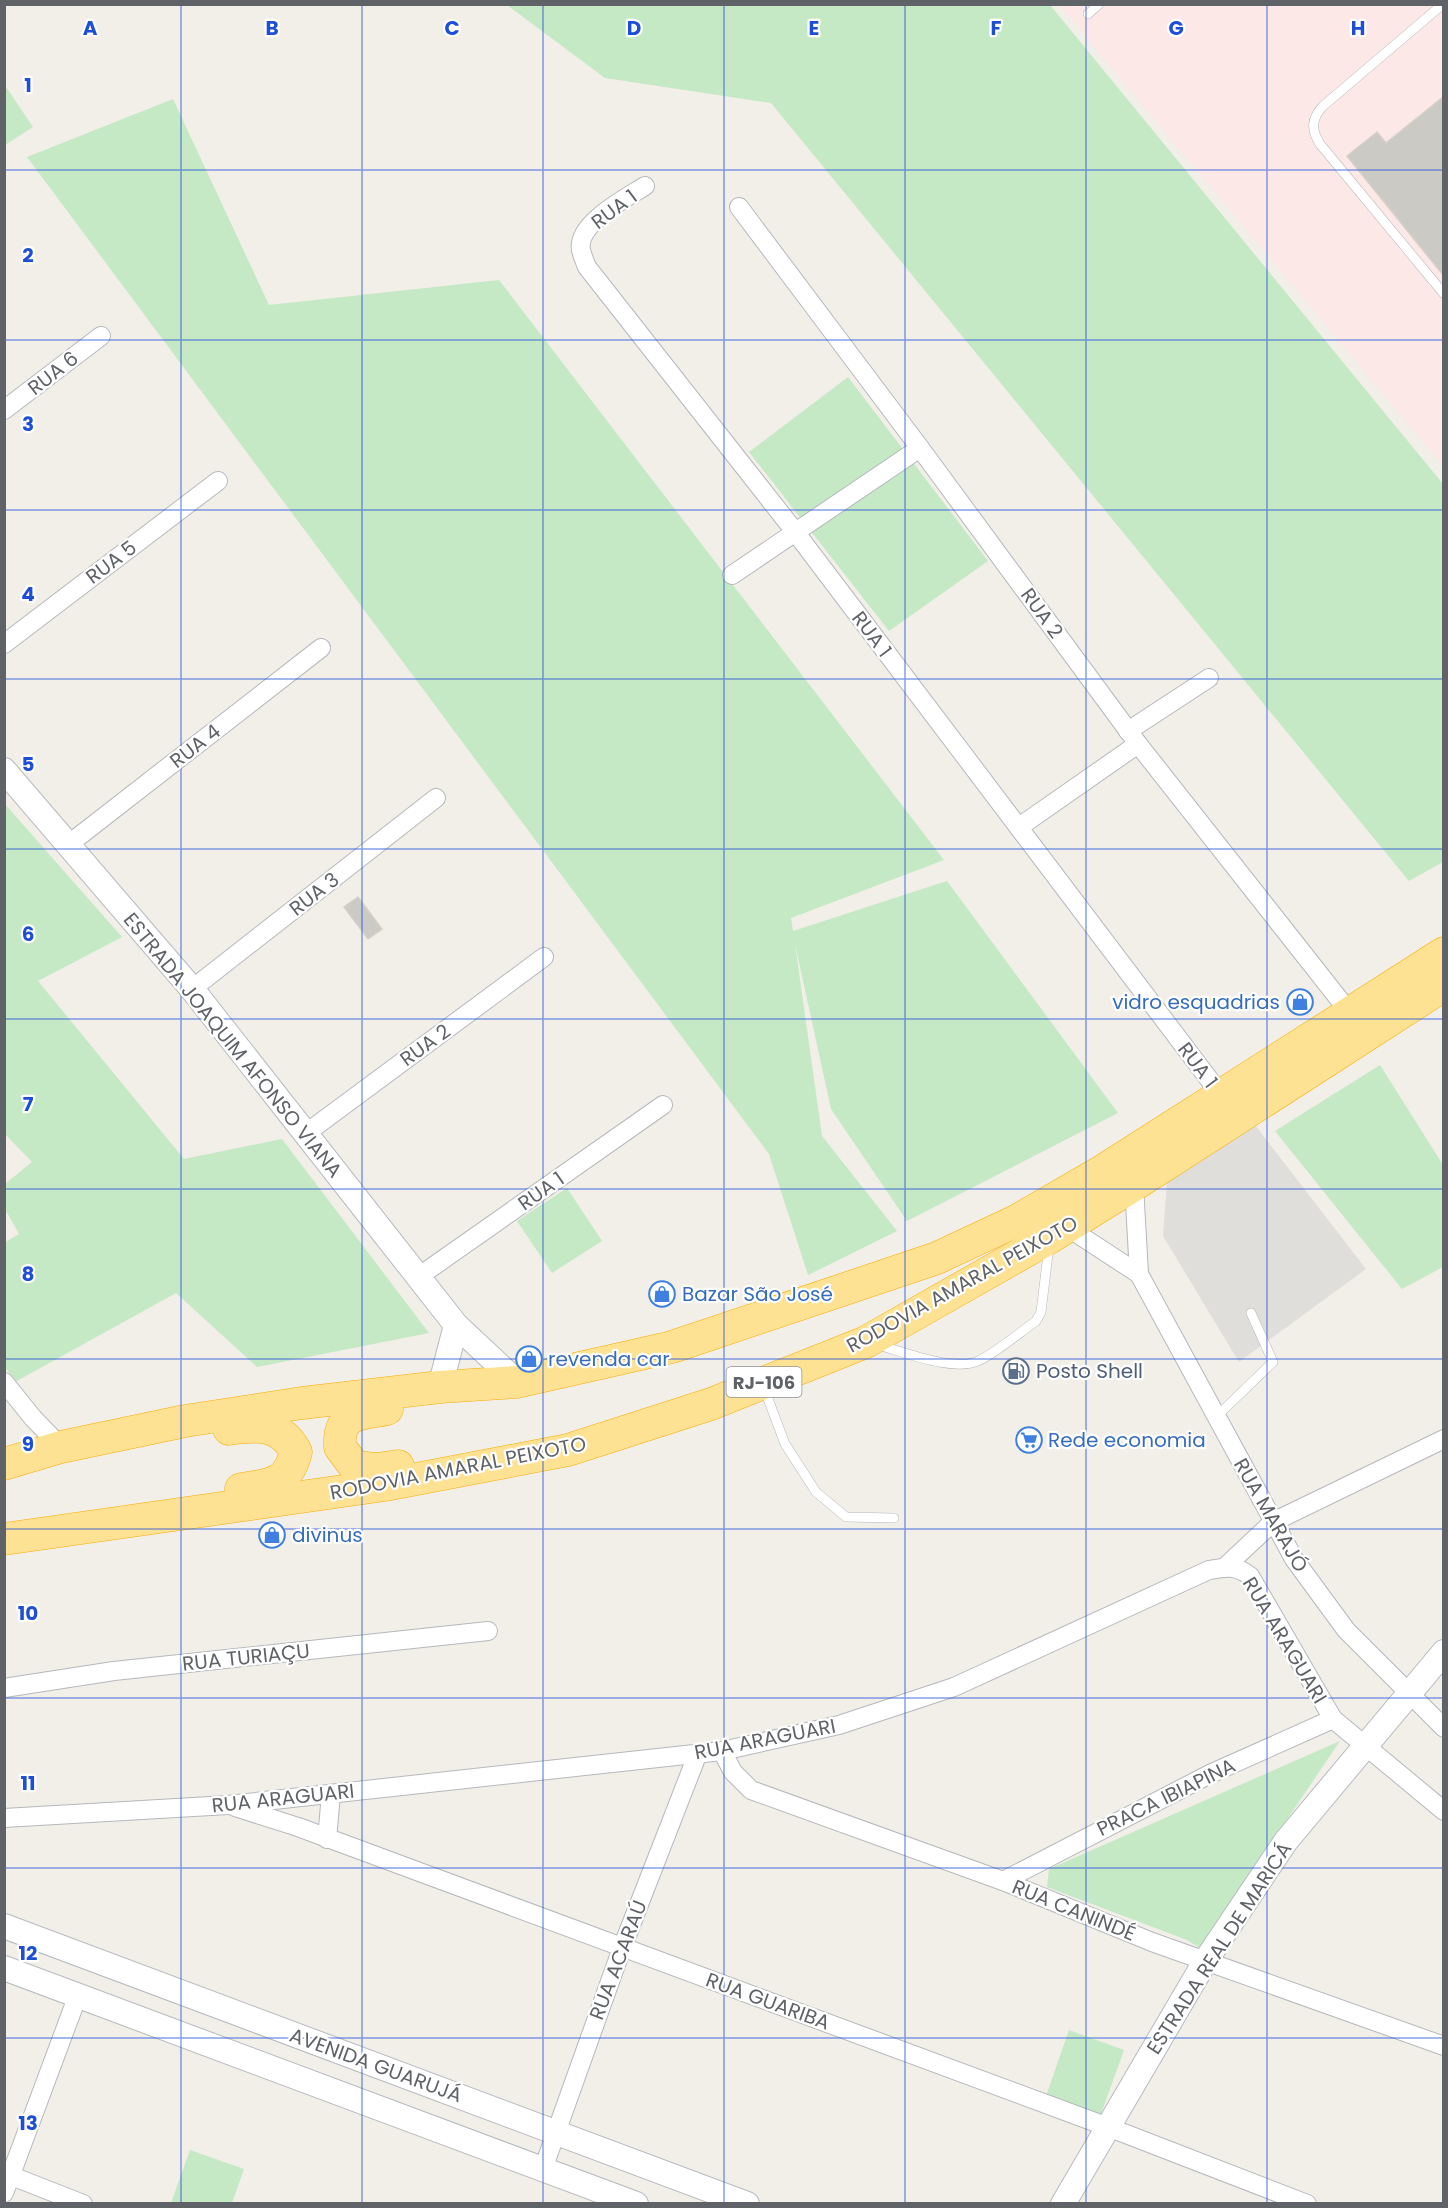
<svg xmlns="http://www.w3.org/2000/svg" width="1448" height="2208" font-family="Poppins,sans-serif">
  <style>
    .industrial { fill: #e0deda }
    .medical { fill: #fce8e6 }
    .green { fill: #c5e8c5 }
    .building { fill: #cccac5; stroke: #d6d1c6; stroke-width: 1.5 }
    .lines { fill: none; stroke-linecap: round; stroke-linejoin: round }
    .lane-casing { stroke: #b5b8bc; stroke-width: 10 }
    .street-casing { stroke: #b5b8bc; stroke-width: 20 }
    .secondary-casing { stroke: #b6babf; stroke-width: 26 }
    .highway-casing { stroke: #f9ab00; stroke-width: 33 }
    .lane { stroke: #fff; stroke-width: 9 }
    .street { stroke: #fff; stroke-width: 18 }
    .secondary { stroke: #fff; stroke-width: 24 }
    .highway { stroke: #fde293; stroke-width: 32 }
    .grid { fill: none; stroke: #1d4ed8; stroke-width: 1.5; stroke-opacity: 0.55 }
    .labels { text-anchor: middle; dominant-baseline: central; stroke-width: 4.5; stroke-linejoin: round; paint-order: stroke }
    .shield { fill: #fff; stroke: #8f9295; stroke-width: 1.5 }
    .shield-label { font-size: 18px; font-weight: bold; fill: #5f6368 }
    .street-label { font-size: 20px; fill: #5f6368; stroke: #fff }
    .shop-label { font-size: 20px; fill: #366cbe; stroke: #fff; text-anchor: start }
    .service-label { font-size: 20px; fill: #4e5e75; stroke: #fff; text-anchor: start }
    .grid-label { font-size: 20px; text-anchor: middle; font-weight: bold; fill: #1d4ed8; stroke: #fff; stroke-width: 4.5; stroke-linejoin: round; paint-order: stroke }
  </style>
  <rect width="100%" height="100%" fill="#f1efe8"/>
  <path class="industrial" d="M1255,1125L1366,1269L1239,1362L1163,1236L1167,1180Z"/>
  <path class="medical" d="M1059,5H1443V466Z"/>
  <g class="green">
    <path d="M507,5H1050L1443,484V862L1409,881L771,103L605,78Z"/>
    <path d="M4,84L33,127L5,145H4Z"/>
    <path d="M173,99L269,305L499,280L944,860L791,918L793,931L947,881L1118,1113L907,1221L831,1109L795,944L822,1136L897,1231L808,1275L769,1154L27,157Z"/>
    <path d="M848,377L988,561L889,631L749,452Z"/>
    <path d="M4,803L122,937L38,981L184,1159L282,1139L429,1333L257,1367L176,1293L15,1382L5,1367L4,1243L19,1234L5,1209V1184L32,1162L5,1134Z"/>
    <path d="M1380,1065L1443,1165V1267L1402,1289L1275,1131Z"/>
    <path d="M567,1188L602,1241L552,1273L517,1221Z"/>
    <path d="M1340,1741L1200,1948L1187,1940L1047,1887L1049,1869Z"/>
    <path d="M1069,2030L1124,2050L1101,2114L1046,2096Z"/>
    <path d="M190,2150L244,2169L232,2203H171Z"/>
  </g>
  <g class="building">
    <path d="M1443,97V275L1347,156L1377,132L1386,143Z"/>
    <path d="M358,897L382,929L368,939L344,907Z"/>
  </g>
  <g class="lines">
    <g class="lane-casing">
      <g id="lane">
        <path d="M1443,4L1323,106C1311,119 1311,130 1320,144L1444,294"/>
        <path d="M1088,14L1099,4"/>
        <path d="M878,1345C904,1352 953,1372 978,1361C996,1353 1019,1333 1036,1321L1041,1312L1049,1246"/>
        <path d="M764,1388L785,1444L816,1492L846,1517L894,1518"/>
        <path d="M1216,1417L1273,1362L1251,1313"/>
      </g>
    </g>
    <g class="street-casing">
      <g id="street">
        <path d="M645,186C626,198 576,224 581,250C582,255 585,262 587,267L796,533L1221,1095"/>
        <path d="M739,207L920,448L1138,744L1350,1013"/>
        <path d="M4,410L101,336"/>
        <path d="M732,575L920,448"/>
        <path d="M4,644L218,481"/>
        <path d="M1128,731L1209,678"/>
        <path d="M1019,827L1138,744"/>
        <path d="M69,844L321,648"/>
        <path d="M192,989L436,798"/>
        <path d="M305,1134L544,957"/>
        <path d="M1134,1185L1139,1274L1294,1559L1346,1630L1444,1728"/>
        <path d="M1067,1227L1139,1274"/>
        <path d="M418,1277L663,1105"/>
        <path d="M4,1382L33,1418L61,1447"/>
        <path d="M1226,1566L1273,1522L1444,1439"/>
        <path d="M4,1688L114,1671L488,1631"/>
        <path d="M722,1751L733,1772L751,1790L1003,1881L1152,1942L1444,2046"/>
        <path d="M235,1807L298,1827L1108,2127L1307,2204"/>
        <path d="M4,1818L228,1805L722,1751L839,1725L954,1687L1209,1570C1226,1567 1236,1565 1250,1576L1333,1719L1444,1811"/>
        <path d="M327,1839L331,1794"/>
        <path d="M1003,1881L1210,1774L1333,1719"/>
        <path d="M543,2169L622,1948L698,1753"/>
        <path d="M4,2173L83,2204"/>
        <path d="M4,2193L78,1995"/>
      </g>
    </g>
    <g class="secondary-casing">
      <g id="secondary">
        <path d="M4,770L192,989L456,1325L517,1382"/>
        <path d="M440,1387L456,1325"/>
        <path d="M4,1926L747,2204"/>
        <path d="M4,1968L636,2204"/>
        <path d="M1063,2204L1206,1960L1286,1841L1444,1652"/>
      </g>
    </g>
    <g class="highway-casing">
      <g id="highway">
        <path d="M387,1409C359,1415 338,1412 340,1447L355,1467L376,1469L398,1466"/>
        <path d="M229,1429C258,1425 281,1423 296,1452C288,1484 271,1485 241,1489"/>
        <path d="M4,1464L61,1447L185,1421L302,1403L440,1387L517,1382L672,1347L937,1258L1016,1221L1104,1170L1444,953"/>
        <path d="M4,1539L385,1485L568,1450L711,1404L866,1342L1049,1238L1134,1185L1444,985"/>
      </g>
    </g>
    <use href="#lane" class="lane"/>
    <use href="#street" class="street"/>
    <use href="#secondary" class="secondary"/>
    <use href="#highway" class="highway"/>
  </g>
  <path class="grid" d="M181,4V2204M362,4V2204M543,4V2204M724,4V2204M905,4V2204M1086,4V2204M1267,4V2204M4,170H1444M4,340H1444M4,510H1444M4,679H1444M4,849H1444M4,1019H1444M4,1189H1444M4,1359H1444M4,1529H1444M4,1698H1444M4,1868H1444M4,2038H1444"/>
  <defs>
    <g id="shop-ring" transform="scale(1.35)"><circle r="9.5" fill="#fff" stroke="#3f7fe0" stroke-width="1.5"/><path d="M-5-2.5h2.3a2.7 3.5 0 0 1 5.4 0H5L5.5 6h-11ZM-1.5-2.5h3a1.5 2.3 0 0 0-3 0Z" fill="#3f7fe0"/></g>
    <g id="fuel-ring" transform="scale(1.35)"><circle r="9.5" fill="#fff" stroke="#5c6f8a" stroke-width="1.5"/><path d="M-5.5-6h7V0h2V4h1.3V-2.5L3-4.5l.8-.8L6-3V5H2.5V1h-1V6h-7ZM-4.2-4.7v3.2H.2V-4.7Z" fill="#5c6f8a"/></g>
    <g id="supermarket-ring" transform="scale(1.35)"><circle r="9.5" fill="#fff" stroke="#3f7fe0" stroke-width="1.5"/><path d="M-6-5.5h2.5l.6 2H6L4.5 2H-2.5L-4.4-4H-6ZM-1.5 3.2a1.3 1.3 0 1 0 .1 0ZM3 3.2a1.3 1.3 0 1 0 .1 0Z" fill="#3f7fe0"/></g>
  </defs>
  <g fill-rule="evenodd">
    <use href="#shop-ring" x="1300" y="1002"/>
    <use href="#shop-ring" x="662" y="1294"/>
    <use href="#shop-ring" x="529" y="1359"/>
    <use href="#fuel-ring" x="1016" y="1371"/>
    <use href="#supermarket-ring" x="1029" y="1440"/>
    <use href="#shop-ring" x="272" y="1535"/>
  </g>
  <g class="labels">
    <rect class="shield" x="726.5" y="1367" width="75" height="30" rx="4.5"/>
    <g class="shield-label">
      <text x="764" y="1382">RJ-106</text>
    </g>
    <g class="street-label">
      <text transform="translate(614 209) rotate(-37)">RUA 1</text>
      <text transform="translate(53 373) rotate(-38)">RUA 6</text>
      <text transform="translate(111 562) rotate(-37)">RUA 5</text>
      <text transform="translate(1042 613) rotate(54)">RUA 2</text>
      <text transform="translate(872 634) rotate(53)">RUA 1</text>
      <text transform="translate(195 746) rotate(-38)">RUA 4</text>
      <text transform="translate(314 894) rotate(-38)">RUA 3</text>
      <text transform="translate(233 1045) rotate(51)">ESTRADA JOAQUIM AFONSO VIANA</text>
      <text transform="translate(425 1045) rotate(-36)">RUA 2</text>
      <text transform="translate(1198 1065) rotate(53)">RUA 1</text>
      <text transform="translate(541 1191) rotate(-35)">RUA 1</text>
      <text transform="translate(962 1284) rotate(-29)">RODOVIA AMARAL PEIXOTO</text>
      <text transform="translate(458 1468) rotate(-11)">RODOVIA AMARAL PEIXOTO</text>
      <text transform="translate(1271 1515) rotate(60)">RUA MARAJÓ</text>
      <text transform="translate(1285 1640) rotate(59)">RUA ARAGUARI</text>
      <text transform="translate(246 1657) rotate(-6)">RUA TURIAÇU</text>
      <text transform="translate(765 1739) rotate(-11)">RUA ARAGUARI</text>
      <text transform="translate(1166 1797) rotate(-26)">PRACA IBIAPINA</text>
      <text transform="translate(283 1798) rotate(-6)">RUA ARAGUARI</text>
      <text transform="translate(1074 1910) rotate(22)">RUA CANINDÉ</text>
      <text transform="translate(1219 1948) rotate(-57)">ESTRADA REAL DE MARICÁ</text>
      <text transform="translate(618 1960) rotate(-69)">RUA ACARAÚ</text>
      <text transform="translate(768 2001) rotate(20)">RUA GUARIBA</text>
      <text transform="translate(376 2065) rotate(20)">AVENIDA GUARUJÁ</text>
    </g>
    <g class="shop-label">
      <text x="1280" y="1002" text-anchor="end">vidro esquadrias</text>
      <text x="682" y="1294">Bazar São José</text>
      <text x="548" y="1359">revenda car</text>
      <text x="1048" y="1440">Rede economia</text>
      <text x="292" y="1535">divinus</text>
    </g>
    <g class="service-label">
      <text x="1036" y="1371">Posto Shell</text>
    </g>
  </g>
  <g class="grid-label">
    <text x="90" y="35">A</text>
    <text x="272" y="35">B</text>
    <text x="452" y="35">C</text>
    <text x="634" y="35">D</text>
    <text x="814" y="35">E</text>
    <text x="996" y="35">F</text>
    <text x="1176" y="35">G</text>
    <text x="1358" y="35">H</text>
    <text x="28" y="92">1</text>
    <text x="28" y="262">2</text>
    <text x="28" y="431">3</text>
    <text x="28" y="601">4</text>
    <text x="28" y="771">5</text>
    <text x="28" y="941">6</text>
    <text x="28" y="1111">7</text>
    <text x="28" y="1281">8</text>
    <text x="28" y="1451">9</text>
    <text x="28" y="1620">10</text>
    <text x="28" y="1790">11</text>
    <text x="28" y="1960">12</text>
    <text x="28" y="2130">13</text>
  </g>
  <rect width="1448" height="2208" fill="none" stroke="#5f6368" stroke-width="12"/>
</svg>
